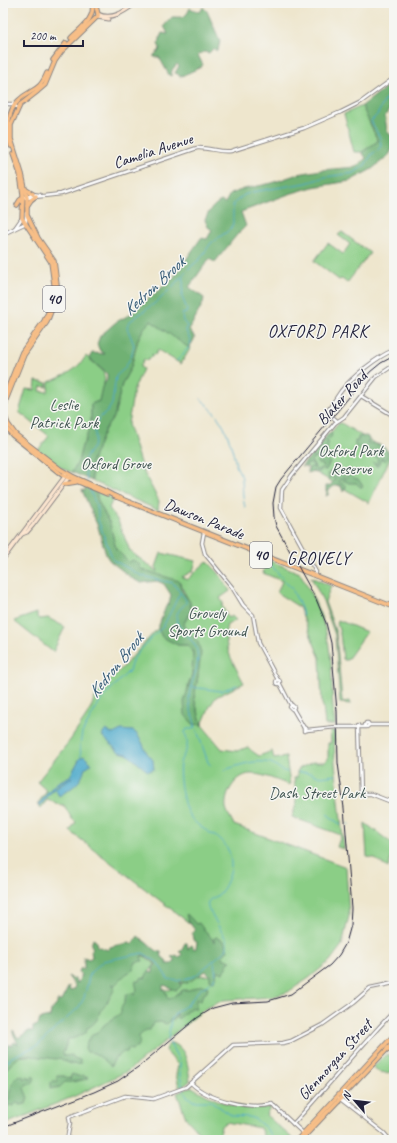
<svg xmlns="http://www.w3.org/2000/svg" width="397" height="1143" font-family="Caveat,sans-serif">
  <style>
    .green { fill: #8bce86; stroke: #567860 }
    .forest { fill: #70b173; stroke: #496a57 }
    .water { fill: #4ba9ca; stroke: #366682 }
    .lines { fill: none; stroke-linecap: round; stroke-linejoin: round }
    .stream { stroke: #4ba9ca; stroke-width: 1 }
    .tertiary-casing { stroke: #888484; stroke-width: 4.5 }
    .secondary-casing { stroke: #888484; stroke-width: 5 }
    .primary-casing { stroke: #888484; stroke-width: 5.5 }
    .tertiary { stroke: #fff; stroke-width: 2.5 }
    .secondary { stroke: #fce5cf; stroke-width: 3 }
    .primary { stroke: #f7be87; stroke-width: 3.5 }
    .rail { stroke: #22223b; stroke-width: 1 }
    .tertiary-bridge-casing { stroke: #888484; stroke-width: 4.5; stroke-linecap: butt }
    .tertiary-bridge { stroke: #fff; stroke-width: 2.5 }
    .labels { text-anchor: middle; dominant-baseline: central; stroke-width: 3; stroke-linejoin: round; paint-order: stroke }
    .shield { fill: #f6f6f2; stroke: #626272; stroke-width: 1 }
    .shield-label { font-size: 15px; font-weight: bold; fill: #22223b }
    .street-label { font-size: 16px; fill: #22223b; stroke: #f6f6f2 }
    .park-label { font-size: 16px; fill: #425652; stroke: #f6f6f2 }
    .water-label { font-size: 17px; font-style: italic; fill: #325874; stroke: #f6f6f2 }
    .neighbourhood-label { font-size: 17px; letter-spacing: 1px; fill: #22223b; stroke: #f6f6f2 }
  </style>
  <rect width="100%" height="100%" fill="#f6f6f2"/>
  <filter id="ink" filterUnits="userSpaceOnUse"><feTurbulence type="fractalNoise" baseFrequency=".025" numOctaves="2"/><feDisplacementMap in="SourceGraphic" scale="8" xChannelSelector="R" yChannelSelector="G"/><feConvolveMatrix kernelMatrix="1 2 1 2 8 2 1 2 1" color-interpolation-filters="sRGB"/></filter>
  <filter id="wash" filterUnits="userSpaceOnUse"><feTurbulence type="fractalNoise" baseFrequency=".012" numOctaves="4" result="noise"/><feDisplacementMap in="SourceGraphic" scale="16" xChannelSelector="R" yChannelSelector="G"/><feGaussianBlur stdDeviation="0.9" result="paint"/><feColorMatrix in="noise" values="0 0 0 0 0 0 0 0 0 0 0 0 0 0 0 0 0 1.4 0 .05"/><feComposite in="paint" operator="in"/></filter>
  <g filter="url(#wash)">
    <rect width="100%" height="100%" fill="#eee6cd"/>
    <g class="green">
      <path d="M362,106L378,141L362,152H354L344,114Z"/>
      <path d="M342,232L370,253L347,283L342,279L339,280L314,261L328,243L343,254L350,244L338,235Z"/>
      <path d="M151,321L191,347L181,364L158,350L155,355L152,354V357L149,358L147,361L144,359L140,367L143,369L134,389L128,424L142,469L159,501L158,510L92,481L91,463L105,429L114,417L122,384L131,367L138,339L144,328Z"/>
      <path d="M86,356L103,371L105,379L99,401L91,404V423L85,441L82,446L78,462L72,472C60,470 48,457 38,450L49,436L19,412L26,389L35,390L36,381L47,383V387L41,386L40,391L48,392L49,382C65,376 77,370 86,356Z"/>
      <path d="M339,423H341L392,454L369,503L303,465Z"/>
      <path d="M96,491L113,499L109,508L118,521L130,551L156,571H158L156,567L161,553L196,561L193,571L182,577L187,580L207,561L218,572L230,591L220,598L223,603L222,606L228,618L232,616L236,620L227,625C221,645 235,666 244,683L216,697L210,706L202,725L222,749L237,751L248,747L252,751L259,756L272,751L274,759L286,757L290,785C277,781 265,774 251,774C236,774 224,794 226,808C227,813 232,820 234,825L346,867L349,916L342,945L330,961L309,978L288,992L272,997L224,1000L206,1008L128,1071L75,1096L3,1125V1069L16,1057L36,1055L134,954L146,957L155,964L138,988L169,990L197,976L215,975L222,965L224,950L70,831L76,822L72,819L64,805L56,804L48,799L41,808L37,804L47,791L37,782L71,739L89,712L97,693L123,667L158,628L162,637L178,645H187L193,652L192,674L188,686L202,725L194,698L198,676L192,635L183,625C185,621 190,615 191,610C192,602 182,591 180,582L141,569L129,562L116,549L110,524L98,501Z"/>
      <path d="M268,560L300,573C314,597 327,625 330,654C333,677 331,702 335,725H325L323,706L322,705L320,658L299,607L277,593L282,581L263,573Z"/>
      <path d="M311,577L331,586L325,602L336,633L342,700L343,702L350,701L351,704L340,703L335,635L323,601Z"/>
      <path d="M37,613V617L40,619L48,618L65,627L53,652L14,621Z"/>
      <path d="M338,620L367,632L347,660H344L343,659L340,634L337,623Z"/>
      <path d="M330,731H334L335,763L344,849L337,847L341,835L292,817L297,802L294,778H297V771L300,768L313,762H324L328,759V743H331Z"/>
      <path d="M365,823L394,845V850L388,868L374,858L367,857Z"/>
      <path d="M171,1043C187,1046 188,1067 190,1081C186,1084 184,1087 179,1087L176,1075L178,1065L165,1050L166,1047Z"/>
      <path d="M385,1055H389L394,1057V1073L391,1071L388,1074L382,1072L381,1073L373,1067Z"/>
      <path d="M192,1087C217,1102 240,1111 270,1107L266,1115L294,1140H265L260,1128L226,1122L221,1126L219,1140H205L186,1118L177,1093Z"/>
    </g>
    <g class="forest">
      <path d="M203,7L207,11L220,41L218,50L216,51L214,48L209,53L204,52L198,55L203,65L201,67L180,77L178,74L175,73L179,66L177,64L172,70L171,76L169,75L159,57H154V55L159,51L160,48L158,44C161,41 159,37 162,33L168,34L164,26L172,17C183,17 185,19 190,8L199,12L201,11Z"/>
      <path d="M394,81V103L385,116L387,131L394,139V146L389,155L372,169L350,181L313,187L289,194L241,212L246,226L236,236L215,262L209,259L189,287L204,298L203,303L189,330L195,338L189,348L151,321L144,328L138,339L131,367L122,384L114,417L105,429L91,463L92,481L72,472L78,462L82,446L85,441L91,423V404L99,401L102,387L107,380V374L89,358L92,353L105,354L100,351L97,344L100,336L116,322L131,314L174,277L201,238L207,239L212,230L208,227L205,220C208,212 213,205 221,201L225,203L230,194L244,189L272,183L298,174L321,170L356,167L366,158L362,152L378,141L362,106Z"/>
      <path d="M329,433H331L332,436L327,441C329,449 325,455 330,462L326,470H324L321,464H318L316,462L320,458L315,457L311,461L315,466L314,468L317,470L321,468V471L316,473L312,471L308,473L307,470L310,467H314L312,464H307L306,468L304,466L301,467L316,450L318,446Z"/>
      <path d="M366,436L368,437L369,440L367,443C378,444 379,443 388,451L387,459L385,461L382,458L377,467L376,465L374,464L373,462L376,464L377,461L378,459L375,457L374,454L366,456L355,446V441H358V437Z"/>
      <path d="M330,471H332L337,477L339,471H341L345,479L347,478L346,472L347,471L350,473L352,477L356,479H358L363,486L362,487H360L356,483H349L340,479L339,482L344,484L346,487L343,492L341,486L338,485L336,486H334L329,490L328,495L326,496L327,493L326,492V486H329L335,480L333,477L329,479L328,474L330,473Z"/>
      <path d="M85,486L96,491L98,501L110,524L116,549L129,562L133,560L139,564L141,569L179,581L182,591L190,602L191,610L183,625L198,642L201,653L198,676L194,698L202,725L193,724L185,715L184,702L192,674L193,652L187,645H178L162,637L158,628L166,606L169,604L171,595L164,584L157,581L141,583L133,579L110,561L106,555L98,527L82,490L85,491Z"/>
      <path d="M187,914L196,924L199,923C203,930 210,934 214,942V938L217,937L219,939L224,941L228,951L224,954L222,958L231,961L227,964V968L224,970L223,973L219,971H217L216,978L214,981L210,980V976L206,971L187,983L180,982L181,986L177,990C172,990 169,986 163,985V990L166,992L167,997L168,999L174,997L176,994L180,993L182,990H189L202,985L208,987L207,992L202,996L201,1001H199L198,999L196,1001V1009L192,1007L178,1019L177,1018V1014H176L174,1020H170L167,1024L160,1022L153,1023L150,1030H146L139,1036C140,1049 140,1043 132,1050L128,1049L127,1052H123L118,1057L115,1058L111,1066L103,1059L94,1053L87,1052L85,1048L88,1040L93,1034L99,1031L104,1025L121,1013V1008L125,1002V999L126,995L131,993L135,995V992L137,990L135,981H139L142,977L145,978L148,972L153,973V968L155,966L156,964L148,957L142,955L141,957L143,961L136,962L133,970L126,974L115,985L112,984L115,987C114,991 104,1009 100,1011C99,1019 94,1025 87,1028L86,1033C78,1035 77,1039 68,1039L63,1054L65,1056L72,1055L74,1058L80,1060V1064C73,1066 65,1062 60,1058L56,1059L25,1055L20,1056L3,1072V1046L4,1045H12L14,1042L18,1044L13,1033V1030L18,1038L29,1031H33V1027L38,1025L40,1019L50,1017L51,1011L57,1004V1001H61L69,986L70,991L74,990L75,986L68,976L73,979H75L76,983H78L81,975L79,971L81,968L83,970L84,969V957L89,959L92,957L91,951L93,948L91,945L93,939L96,941L97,946L108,950L110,947C115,945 124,944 130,943L132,945L138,936L157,951L161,952L162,957L166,960L167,964H172L175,960L171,957L177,955L178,957H180L182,954L179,951L182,949L185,943H187L188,949L189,947L192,945L194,949L196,948L197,942L193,940L192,934L195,930L188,921L186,915Z"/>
      <path d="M72,1074L81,1077L83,1074L84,1077H87L88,1079C80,1080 72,1083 65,1082L60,1087L51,1089V1082L54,1080L55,1082H57V1076H65L67,1079L70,1078V1080L71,1075Z"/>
      <path d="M19,1075L23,1076L24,1079L27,1076L29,1077L30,1080L33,1076L35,1078L32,1084H27L24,1088L28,1098L26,1104L19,1105L17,1102L14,1106L7,1105L3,1106L5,1103L9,1100C9,1092 12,1080 19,1075Z"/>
    </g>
    <g class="water">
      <path d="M106,730L113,734L121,730L133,731L136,733L142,742L147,753L153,760L154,769L149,771L146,770L127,754L119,752L102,736L104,732Z"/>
      <path d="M84,756L89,761L91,764L85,768C82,783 72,788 59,796L55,789L73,777L57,785L40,806L39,804L53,786L58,782L70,776L80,758Z"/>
    </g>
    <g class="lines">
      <g class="stream">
        <path d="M177,361L189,347L191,342L186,331L187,326L183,321L182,314L186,313L187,309L182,297L184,275"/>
        <path d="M201,399C225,421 229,435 236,465C237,470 242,474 242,479C243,489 242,497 245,507"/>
        <path d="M87,481L84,462L86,457L93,447L95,441V427L99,418L107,412L112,404L116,376L124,369L131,357L134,345L128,330L127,326L129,322L159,300L172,287L187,270L200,259L211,243L231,229L233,223V204L244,195L252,192L306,183L325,177L354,173L365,165L372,154L378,150L381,146L380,138L371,121L377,115L386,98L394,91"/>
        <path d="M271,565L292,589"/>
        <path d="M293,591L301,608L303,615"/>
        <path d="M191,687L221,691L237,685"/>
        <path d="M195,725L208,762L211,766"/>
        <path d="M81,757L80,745L82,733L99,703L110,690L129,671L132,661L137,654L154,635L163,627L180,593"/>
        <path d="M224,770C241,765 254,759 271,763C277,765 280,771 287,772"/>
        <path d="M298,772L311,773L320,777L336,775"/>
        <path d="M327,814L341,825"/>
        <path d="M348,824H349"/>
        <path d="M214,962L216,974L213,981L199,990L187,1005L176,1012L171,1020L168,1040L180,1062V1076L184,1092L187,1096L193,1101H211L232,1116L249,1117L255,1119L266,1128L273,1140"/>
        <path d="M3,1066L12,1057L38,1045L79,1007L84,998L90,973L103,961L143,953L157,962L168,979L177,981L195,976L227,949V941L208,908C208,906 207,904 208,902C210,898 215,898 218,895C226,888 232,872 231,862C229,831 197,836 186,809C182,798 178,775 180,763C181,757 186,753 187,747C188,742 186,736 185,732L187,729H193L195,726C194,717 189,708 189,699C189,683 201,668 197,651C195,637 170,627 178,612C180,608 184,606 186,603V600L173,583L142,576L113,560L98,520C99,507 93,499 89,488"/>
      </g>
    </g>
  </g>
  <g filter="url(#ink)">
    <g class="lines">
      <g class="tertiary-casing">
        <g id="tertiary">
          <path d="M3,104H12L18,108"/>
          <path d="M25,197L33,194L40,195"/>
          <path d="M26,198L61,194L197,148C209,147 219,153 231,151L304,128L341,112L361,102L394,78"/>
          <path d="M15,228L22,218"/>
          <path d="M3,234L26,223V213"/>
          <path d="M361,396L394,416"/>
          <path d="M337,421L327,412C332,405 336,398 341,391C352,377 378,356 394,350"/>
          <path d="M204,532L202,543L205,554L232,587L243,605L253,615L258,643L278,680"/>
          <path d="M315,576L316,572L281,508L282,490L292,475L335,423L344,417L376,377L394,365"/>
          <circle cx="278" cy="682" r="2"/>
          <path d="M280,684L291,705"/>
          <path d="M292,705L294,707L292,709L290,707Z"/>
          <path d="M293,709L304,728"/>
          <path d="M359,725L361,794H371L394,803"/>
          <path d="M365,726V725L366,723H368L369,725"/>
          <path d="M340,727H367L369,725H394"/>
          <path d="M306,728L307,730L304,731V728Z"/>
          <path d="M307,730L336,727"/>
          <path d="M191,1083C208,1100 250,1110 273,1104L276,1108L303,1133"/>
          <path d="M339,1098L384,1133L390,1140"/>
          <path d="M293,1124C327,1087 359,1048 394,1011"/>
          <path d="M67,1140L70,1123L69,1117L125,1096L153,1099L186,1087L233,1045L283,1043L291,1041L322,1025L353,1003L370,988L394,983"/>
        </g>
      </g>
      <g class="secondary-casing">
        <g id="secondary">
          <path d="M98,14C112,21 125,11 136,3"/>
          <path d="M97,17L109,19"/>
          <path d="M22,534L27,532L33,525L69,477"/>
          <path d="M3,559L66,475"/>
        </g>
      </g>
      <g class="primary-casing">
        <g id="primary">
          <path d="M95,3L98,14V16L62,51L55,61L45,85L38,91L20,105L11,125V139L22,174L27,198V215L38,238L54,261L58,293L47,322L24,355L6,400L4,414L8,424L16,435L60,469L72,476L103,490L116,497"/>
          <path d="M71,38C81,28 96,18 92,3"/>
          <path d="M53,60L66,43"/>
          <path d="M11,146C6,132 7,112 18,101C31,88 39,93 47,73"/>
          <path d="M25,189L33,194"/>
          <path d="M17,205L20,200L23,198"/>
          <path d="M27,206L31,200L36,196"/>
          <path d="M3,400L22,352L44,321L54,300L55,291L51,262L22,218L23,194L20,174L13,154"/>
          <path d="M3,424L12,435L62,475L107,494"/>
          <path d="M64,484L76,482"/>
          <path d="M114,496L394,607"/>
          <path d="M388,1048L394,1054"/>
          <path d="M3,1136L29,1140"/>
          <path d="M3,1140H6"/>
          <path d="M297,1140L394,1035"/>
          <path d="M301,1140L394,1042"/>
        </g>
      </g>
      <use href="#tertiary" class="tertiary"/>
      <use href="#secondary" class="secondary"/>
      <use href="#primary" class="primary"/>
      <path class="rail" d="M3,1127L94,1092L118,1081L138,1067L197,1018L213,1008L232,1003L268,1001L291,994L330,965L339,955L346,943L351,925L352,908L344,808L338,763L337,711L331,643L326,623L316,599L276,526L274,517L273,503L276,487L281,479L370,372L381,363L394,356"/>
      <g class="tertiary-bridge-casing">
        <path id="tertiary-bridge" d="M336,727H340"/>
      </g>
      <use href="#tertiary-bridge" class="tertiary-bridge"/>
    </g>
  </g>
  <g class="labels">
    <g class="shield">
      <rect x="43" y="286" width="22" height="26" rx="3"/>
      <rect x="250" y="542" width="22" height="26" rx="3"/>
    </g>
    <g class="shield-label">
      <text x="54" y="299">40</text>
      <text x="261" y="555">40</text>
    </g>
    <g class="street-label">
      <text transform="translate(153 151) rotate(-18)">Camelia Avenue</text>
      <text transform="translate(342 398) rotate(-48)">Blaker Road</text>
      <text transform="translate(204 519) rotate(22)">Dawson Parade</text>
      <text transform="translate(335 1060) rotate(-48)">Glenmorgan Street</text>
    </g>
    <g class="park-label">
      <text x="64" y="405">Leslie<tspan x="64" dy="18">Patrick Park</tspan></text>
      <text x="351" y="451">Oxford Park<tspan x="351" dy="18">Reserve</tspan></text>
      <text x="116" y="464">Oxford Grove</text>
      <text x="207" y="613">Grovely<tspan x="207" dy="18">Sports Ground</tspan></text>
      <text x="317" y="793">Dash Street Park</text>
    </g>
    <g class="water-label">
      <text transform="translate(154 286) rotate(-43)">Kedron Brook</text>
      <text transform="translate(116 665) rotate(-51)">Kedron Brook</text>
    </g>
    <g class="neighbourhood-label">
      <text x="318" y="331">OXFORD PARK</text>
      <text x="319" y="558">GROVELY</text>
    </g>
  </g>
  <rect width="397" height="1143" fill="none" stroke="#f6f6f2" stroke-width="16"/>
  <g transform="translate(355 1101) rotate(298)" stroke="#f6f6f2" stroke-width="3" paint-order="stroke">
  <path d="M0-3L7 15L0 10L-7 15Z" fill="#22223b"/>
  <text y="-6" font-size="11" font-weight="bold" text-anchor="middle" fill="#22223b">N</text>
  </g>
  <path d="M24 40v6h59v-6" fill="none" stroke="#22223b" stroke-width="2"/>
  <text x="30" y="40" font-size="12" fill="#22223b" stroke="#f6f6f2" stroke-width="3" paint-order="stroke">200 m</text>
</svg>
